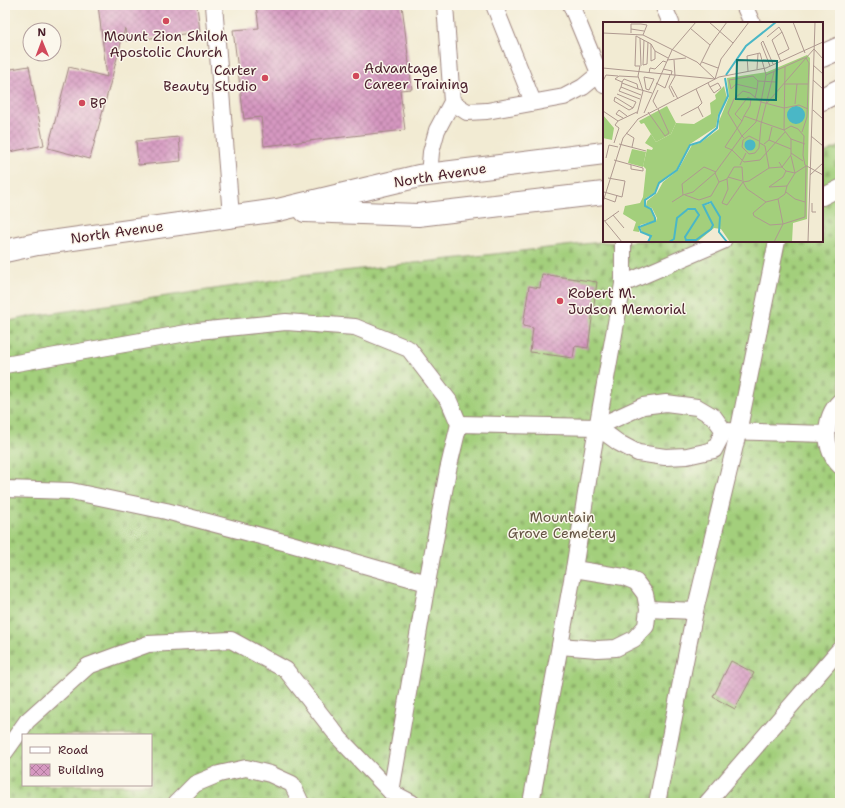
<svg xmlns="http://www.w3.org/2000/svg" width="845" height="808" font-family="'Shantell Sans',sans-serif">
  <style>
    .cemetery { fill: url(#cemetery-stones); stroke: #767754; fill-rule: evenodd }
    .building { fill: url(#building-cross-hatch) }
    .lines { fill: none; stroke-linecap: round; stroke-linejoin: round }
    .service-casing { stroke: #9e857f; stroke-width: 18 }
    .primary-casing { stroke: #9e857f; stroke-width: 24 }
    .service { stroke: #fff; stroke-width: 16 }
    .primary { stroke: #fff; stroke-width: 22 }
    .poi-dot { fill: #d1495b; stroke: #fbf7ec; stroke-width: 1.5 }
    .labels { text-anchor: middle; dominant-baseline: central; stroke-width: 3; stroke-linejoin: round; paint-order: stroke }
    .poi-label { font-size: 14px; fill: #4a1f2b; stroke: #fbf7ec; text-anchor: start }
    .street-label { font-size: 14px; fill: #4a1f2b; stroke: #fbf7ec }
    .park-label { font-size: 14px; fill: #655443; stroke: #fbf7ec }
    .inset-river { fill: none; stroke: #4ab7c6; stroke-width: 2 }
    .inset-road { fill: none; stroke: #af9990; stroke-width: 1 }
    .view { fill: #0f766e; fill-opacity: 0.15; stroke: #0f766e; stroke-width: 2 }
    .inset-edge { fill: none; stroke: #4a1f2b; stroke-width: 2 }
  </style>
  <defs>
    <pattern id="cemetery-stones" width="16" height="16" patternUnits="userSpaceOnUse"><rect width="16" height="16" fill="#a3cf7c"/><path d="M2 7V4a2 2 0 0 1 4 0v3zM10 15v-3a2 2 0 0 1 4 0v3z" fill="#8eb16b"/></pattern>
    <pattern id="building-cross-hatch" width="8" height="8" patternUnits="userSpaceOnUse"><rect width="8" height="8" fill="#d698c1"/><path d="M0 0l8 8M0 8l8-8" fill="none" stroke="#b07b9d"/></pattern>
  </defs>
  <rect width="100%" height="100%" fill="#fbf7ec"/>
  <filter id="ink" filterUnits="userSpaceOnUse"><feTurbulence type="fractalNoise" baseFrequency=".025" numOctaves="2"/><feDisplacementMap in="SourceGraphic" scale="8" xChannelSelector="R" yChannelSelector="G"/><feConvolveMatrix kernelMatrix="1 2 1 2 8 2 1 2 1" color-interpolation-filters="sRGB"/></filter>
  <filter id="wash" filterUnits="userSpaceOnUse"><feTurbulence type="fractalNoise" baseFrequency=".012" numOctaves="4" result="noise"/><feDisplacementMap in="SourceGraphic" scale="16" xChannelSelector="R" yChannelSelector="G"/><feGaussianBlur stdDeviation="0.9" result="paint"/><feColorMatrix in="noise" values="0 0 0 0 0 0 0 0 0 0 0 0 0 0 0 0 0 1.4 0 .05"/><feComposite in="paint" operator="in"/></filter>
  <g filter="url(#wash)">
    <rect width="100%" height="100%" fill="#f2ebd3"/>
    <path class="cemetery" d="M840,146V803H5V322L33,316L308,275L601,242L622,243L636,241H822V154ZM23,735H151V785H23Z"/>
    <g id="blocks">
      <g class="building">
        <path d="M98,5H197L200,32L126,41L125,28L90,159L48,148L69,67L107,77Z"/>
        <path d="M256,5H402L412,89L400,90L405,130L264,146L261,117L244,119L233,30L259,28Z"/>
        <path d="M29,66L44,145L5,153V70Z"/>
        <path d="M179,137L181,161L138,165L136,141Z"/>
        <path d="M542,274L597,282L588,348L575,346L573,358L530,352L533,328L523,326L529,286L540,288Z"/>
        <path d="M731,661L754,673L735,709L713,697Z"/>
      </g>
    </g>
  </g>
  <g filter="url(#ink)">
    <use href="#blocks" fill-opacity="0" stroke="#9e857f" stroke-width="1"/>
    <g class="lines">
      <g class="service-casing">
        <g id="service">
          <path d="M214,5L231,216"/>
          <path d="M494,5L533,102"/>
          <path d="M571,5L604,85"/>
          <path d="M663,5L671,23"/>
          <path d="M744,5L752,23"/>
          <path d="M452,102L467,112L487,111L564,97L583,87L599,74"/>
          <path d="M429,175L431,152L437,130L452,102L445,5"/>
          <path d="M822,197L840,188"/>
          <path d="M623,241V284"/>
          <path d="M5,365L198,331L286,322L355,327L409,349L449,401L459,424L448,470L427,583L391,792"/>
          <path d="M840,401C823,417 823,449 840,466"/>
          <path d="M459,424L597,427L619,443L638,453L665,457L687,456L714,450L724,431L827,434"/>
          <path d="M597,427L643,406L666,403L697,407L714,417L724,431"/>
          <path d="M5,489L71,491L166,511L291,544L427,583"/>
          <path d="M648,609L695,611"/>
          <path d="M560,646L597,649L616,648L634,639L646,626L648,609L645,594L636,582L624,577L574,569"/>
          <path d="M5,752L27,721L88,666L148,644L231,640L286,670L340,739L391,792L412,803"/>
          <path d="M176,803L195,784L219,774L246,768L270,774L292,784L301,803"/>
          <path d="M531,803L574,569L592,456L623,284L723,241"/>
          <path d="M657,803L695,611L738,433L777,241"/>
          <path d="M707,803L840,649"/>
        </g>
      </g>
      <g class="primary-casing">
        <g id="primary">
          <path d="M822,56L840,48"/>
          <path d="M822,99L840,90"/>
          <path d="M305,211L418,215L604,193"/>
          <path d="M5,251L37,244L278,210L419,176L604,153"/>
        </g>
      </g>
      <use href="#service" class="service"/>
      <use href="#primary" class="primary"/>
    </g>
  </g>
  <g class="poi-dot">
    <circle cx="166" cy="21" r="4"/>
    <circle cx="356" cy="76" r="4"/>
    <circle cx="265" cy="78" r="4"/>
    <circle cx="82" cy="103" r="4"/>
    <circle cx="560" cy="301" r="4"/>
  </g>
  <g class="labels">
    <g class="poi-label">
      <text x="166" y="36" text-anchor="middle">Mount Zion Shiloh<tspan x="166" dy="16">Apostolic Church</tspan></text>
      <text x="364" y="68">Advantage<tspan x="364" dy="16">Career Training</tspan></text>
      <text x="257" y="70" text-anchor="end">Carter<tspan x="257" dy="16">Beauty Studio</tspan></text>
      <text x="90" y="103">BP</text>
      <text x="568" y="293">Robert M.<tspan x="568" dy="16">Judson Memorial</tspan></text>
    </g>
    <g class="street-label">
      <text transform="translate(440 175) rotate(-9)">North Avenue</text>
      <text transform="translate(117 232) rotate(-8)">North Avenue</text>
    </g>
    <g class="park-label">
      <text x="562" y="517">Mountain<tspan x="562" dy="16">Grove Cemetery</tspan></text>
    </g>
  </g>
  <g transform="translate(603 22)">
    <rect width="220" height="220" fill="#f2ebd3"/>
    <path d="M121,64L124,76L115,93L113,105L87,122L74,147L58,159L51,171L43,176L42,184L48,187L52,199L37,203L36,210L30,209L33,200L20,192L22,184L37,181L40,175L43,147L40,144L44,127L49,128L50,126L42,121L48,112L53,120L68,112L73,101L91,102L108,92L107,81L113,77L112,73ZM109,181L124,188L118,207L111,206L94,220H44L48,216L43,212L44,209L76,191Z" fill="#a3cf7c"/>
    <path d="M204,33L207,36L204,197L190,201L189,220H127L118,207L119,195L108,179L99,183L109,204L92,217L83,216L98,195L94,187L87,186L73,196L69,217L47,220L49,214L39,210L37,205L53,199L54,196L49,186L43,184L44,179L54,171L60,160L75,148L89,123L97,121L116,107V99L126,75L124,56L164,50ZM64,84L73,101L68,112L53,120L41,101L38,102L36,99ZM29,127L43,130L40,145L25,141Z" fill="#a3cf7c"/>
    <path d="M0,93L11,106L9,118L0,116Z" fill="#a3cf7c"/>
    <path d="M184 93a9 9 0 1 1 18 0a9 9 0 1 1-18 0ZM141.5 123a5.5 5.5 0 1 1 11 0a5.5 5.5 0 1 1-11 0Z" fill="#4ab7c6"/>
    <path class="inset-river" d="M123,53L143,24L173,0M45,220L48,214L38,210L36,205L52,199V196L48,187L42,184V178L52,171L56,161L74,148L87,123L97,120L114,106L116,93L125,74L122,56M66,220L71,217L74,196L85,187H92L96,193L82,215L83,218H93L108,207L110,203L100,183L108,180L117,195L116,210L124,220"/>
    <path class="inset-road" d="M106,0L130,21M190,0L202,31M87,6L107,23M28,7L41,9M0,11L40,13L94,40L112,57M28,11V2H38L44,3L40,13M164,15L176,5L179,10M37,16L38,44M41,18L40,43L44,42L45,20M52,29L65,36M175,33L186,27L179,10L169,18L178,40M64,38L83,36M71,38L72,54L66,65L71,75M99,40L115,46M97,43L107,23L124,0M210,43L220,52M37,44H32L33,14L48,22V39L52,37V29L48,22M167,44L158,21L160,19L170,42M0,46L112,57M60,47L69,49L68,53M154,47L155,32M145,49L144,34L157,31L163,53M46,51L47,46L52,47L60,39L63,40M41,55L51,57L46,68L43,67ZM112,57L118,37L146,0M210,58L220,67M0,59L3,53L15,54M155,59L173,60M19,60L12,57L16,54L35,55M19,61L35,67L34,62L21,57L19,60V61L18,65L38,73M53,61L62,66L67,53M105,61L107,65L111,71L118,66L115,61L107,65M181,62H205M68,64L75,77M18,65L16,69L37,77M35,67L49,71M93,67L99,81L95,85L100,95M140,69L147,71L158,80L153,100L139,114L125,91L131,77ZM14,72L33,80M152,76L154,67L133,62L128,67L126,58L150,54L155,59L154,67M164,81L203,36H201L163,53L158,80L181,86L196,83L205,87M192,82L194,62M30,86L12,75L11,79L26,88L30,86L33,80M54,86L50,79L55,68M210,88L220,97M0,89L15,99L34,90M45,90L62,114L66,111L55,87M41,91L69,28L93,0M34,92L40,69L35,54L37,44M78,94L95,85M141,94L139,99L132,92L145,75L148,77L147,84L141,94L181,108L182,45M20,96L13,92L16,88L24,94M139,99L122,125L129,128L141,140L157,138L182,110M199,110L204,95L206,41L203,36L211,27L220,37M23,111L31,116L29,125M208,114L220,124M188,117L202,122M166,118L188,127M156,119L146,114L140,118L139,125L146,132L152,131L156,126L158,102L171,50M11,121L16,106L12,103L15,99M157,121L162,124L166,146M16,122L43,129M161,122L166,118L169,105M188,131L200,139M188,134L192,151L203,144M3,136L6,123L15,125M11,138L40,146V149L28,147V143M176,140L179,145L188,133V117L181,108L188,104L195,107L201,114L200,133L202,143L220,153M137,143L143,131M183,149L192,151L184,164M113,150L101,145L79,162L80,173L90,170L112,151L139,114L141,116M207,153L220,141M125,155L139,159M116,160L124,157L131,145H139L140,160L124,183L119,181L125,167L124,157M1,170L19,175L22,159L5,156M183,170L192,177L202,180M82,173L96,178L108,174L116,160L112,151M1,176L12,180L14,173M0,180L20,116L35,97L116,55L163,46L220,20M69,180L80,173M163,180L175,177M209,181V190H213M10,193L21,206M0,197L19,220M2,199L16,189M171,220L180,202L167,203L151,194L150,191L163,180L144,167L140,160L146,159L166,146L179,145L183,149L180,155L166,165L184,164L182,172L175,177L180,202L202,195L203,144M205,220L212,0"/>
    <path class="view" d="M134,38L174,39L173,78L133,77Z"/>
    <rect width="220" height="220" class="inset-edge"/>
  </g>
  <rect width="845" height="808" fill="none" stroke="#fbf7ec" stroke-width="20"/>
  <rect x="22" y="734" width="130" height="52" fill="#fbf7ec" stroke="#b4a19f"/>
  <rect x="30" y="747" width="20" height="6" fill="#ffffff" stroke="#b4a19f"/>
  <text x="58" y="754" font-size="12" fill="#4a1f2b">Road</text>
  <rect x="30" y="764" width="20" height="12" fill="url(#building-cross-hatch)" stroke="#b4a19f"/>
  <text x="58" y="774" font-size="12" fill="#4a1f2b">Building</text>
  <g transform="translate(42 42) rotate(359)"><circle r="19" fill="#fbf7ec" stroke="#b4a19f"/>
  <path d="M0-3L7 15L0 10L-7 15Z" fill="#d1495b"/>
  <text y="-6" font-size="11" font-weight="bold" text-anchor="middle" fill="#4a1f2b">N</text>
  </g>
</svg>
